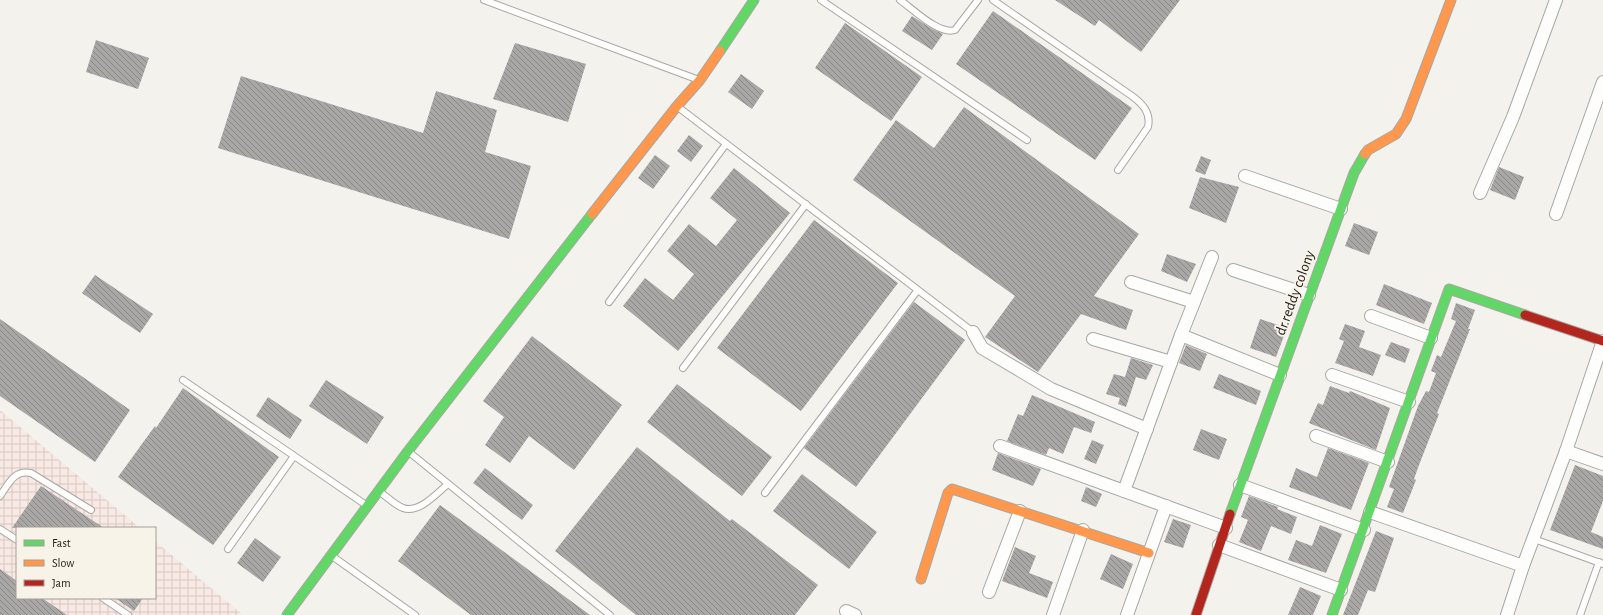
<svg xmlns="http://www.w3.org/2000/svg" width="1603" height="615" font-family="'Alegreya Sans',sans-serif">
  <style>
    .industrial { fill: url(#industrial-grid) }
    .building { fill: url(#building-back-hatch) }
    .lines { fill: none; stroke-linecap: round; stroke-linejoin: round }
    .lane-casing { stroke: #a9a7a3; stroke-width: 8 }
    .street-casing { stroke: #a9a7a3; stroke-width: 14 }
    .fast-casing { stroke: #a9a7a3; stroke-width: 11 }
    .slow-casing { stroke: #a9a7a3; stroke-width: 11 }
    .jam-casing { stroke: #a9a7a3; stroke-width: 11 }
    .lane { stroke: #fdfdfc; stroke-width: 6 }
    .street { stroke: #fdfdfc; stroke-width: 12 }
    .fast { stroke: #63d668; stroke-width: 9 }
    .slow { stroke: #ff974d; stroke-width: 9 }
    .jam { stroke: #b3261e; stroke-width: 9 }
    .labels { text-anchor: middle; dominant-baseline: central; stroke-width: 4; stroke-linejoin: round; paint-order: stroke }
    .street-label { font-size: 15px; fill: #24221e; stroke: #f8f3e9 }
  </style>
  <defs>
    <pattern id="industrial-grid" width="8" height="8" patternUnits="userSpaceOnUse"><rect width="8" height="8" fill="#f9e9e5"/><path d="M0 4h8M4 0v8" fill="none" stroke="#d5c8c4"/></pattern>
    <pattern id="building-back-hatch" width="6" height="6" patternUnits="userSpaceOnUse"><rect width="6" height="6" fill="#a8a7a5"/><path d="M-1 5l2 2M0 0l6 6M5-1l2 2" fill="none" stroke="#898886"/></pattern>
  </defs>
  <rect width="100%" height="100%" fill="#f4f2ec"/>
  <path class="industrial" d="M0,410L140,528H17V598H155V541L243,615H0Z"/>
  <g class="building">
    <path d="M1055,0H1180L1141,52L1099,20L1095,26Z"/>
    <path d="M993,11L1132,108L1095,160L956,64Z"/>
    <path d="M912,16L932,29L943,34L932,50L902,31Z"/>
    <path d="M845,23L922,77L891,121L815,68Z"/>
    <path d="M96,40L149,58L138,89L86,72Z"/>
    <path d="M515,43L586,64L568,122L493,99Z"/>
    <path d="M741,74L764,91L752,109L728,92Z"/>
    <path d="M241,76L423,133L436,91L497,110L485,152L531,166L509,239L218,148Z"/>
    <path d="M964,107L1139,234L1094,296L1133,310L1126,330L1081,314L1038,372L985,337L1015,296L853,180L896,120L934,148Z"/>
    <path d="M689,135L703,146L691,162L677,151Z"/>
    <path d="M655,155L670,166L653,189L638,178Z"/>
    <path d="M1201,156L1211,160L1205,175L1195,171Z"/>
    <path d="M1499,167L1524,177L1515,200L1490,190Z"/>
    <path d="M734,168L790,213L678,351L623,306L645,278L673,300L694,274L667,251L689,224L716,246L737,220L710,198Z"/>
    <path d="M1200,177L1239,187L1226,223L1189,208Z"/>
    <path d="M814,220L898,283L801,411L717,348Z"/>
    <path d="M1354,223L1378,232L1369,255L1345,246Z"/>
    <path d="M1167,254L1196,264L1187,282L1161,271Z"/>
    <path d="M95,275L153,314L140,333L82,293Z"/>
    <path d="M1384,284L1432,303L1424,324L1376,305Z"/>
    <path d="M914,302L965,340L856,487L804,448Z"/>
    <path d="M1456,303L1475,310L1468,329H1470L1443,398L1437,413L1439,414L1419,465L1414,479L1416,480L1403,513L1387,507L1394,489L1389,487L1418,406L1426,391L1429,392L1436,373L1431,371L1437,355L1441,357L1456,321L1451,319Z"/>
    <path d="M0,319L130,410L95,462L0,396Z"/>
    <path d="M1260,319L1287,328L1276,357L1250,348Z"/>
    <path d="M1345,324L1365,331L1359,347L1381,355L1373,376L1335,363L1344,341L1339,339Z"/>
    <path d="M532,336L622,405L574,470L529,436L510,463L485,445L504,417L483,401Z"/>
    <path d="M1391,342L1410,349L1405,363L1385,355Z"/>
    <path d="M1186,345L1207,354L1200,371L1179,363Z"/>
    <path d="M1131,358L1153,365L1146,380L1136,377L1126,407L1118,404L1120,398L1106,394L1114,374L1125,377Z"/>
    <path d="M1219,374L1261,391L1256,405L1213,388Z"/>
    <path d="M326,380L384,417L367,444L309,406Z"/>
    <path d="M677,384L772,457L742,496L647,422Z"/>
    <path d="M1330,386L1349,393L1350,391L1390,408L1376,450L1309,423L1318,403L1323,405Z"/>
    <path d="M183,388L279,457L213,545L118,477L155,426L156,428Z"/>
    <path d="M1032,395L1095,422L1091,433L1074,427L1063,454L1049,448L1046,455L1007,441L1018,414L1023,416Z"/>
    <path d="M268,397L302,420L290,439L256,416Z"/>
    <path d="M1201,429L1227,439L1219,460L1193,450Z"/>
    <path d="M1092,440L1104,445L1096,464L1084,459Z"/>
    <path d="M637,447L730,521L732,519L818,585L795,615H636L555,551Z"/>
    <path d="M1328,448L1369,463L1351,510L1289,487L1296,468L1317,477Z"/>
    <path d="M998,453L1041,469L1033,486L992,470Z"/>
    <path d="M1575,465L1603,476V501L1591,532L1603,537V549L1550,530Z"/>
    <path d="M485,468L533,505L522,520L473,483Z"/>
    <path d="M802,474L877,532L849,569L773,511Z"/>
    <path d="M41,486L104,528H12Z"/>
    <path d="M1086,487L1102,494L1096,507L1081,501Z"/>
    <path d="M1249,496L1278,507L1277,509L1297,517L1291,534L1271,526L1261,551L1239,542L1248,520L1241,517Z"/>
    <path d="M440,505L590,615H471L398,561Z"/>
    <path d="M1173,519L1191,525L1183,548L1164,542Z"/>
    <path d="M1320,525L1342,534L1326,573L1288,560L1296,540L1312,546Z"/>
    <path d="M1376,531L1394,538L1375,592L1368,590L1358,615H1343Z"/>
    <path d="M255,538L281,557L263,582L237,563Z"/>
    <path d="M1015,547L1036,556L1029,573L1053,582L1047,598L1002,581Z"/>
    <path d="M1111,554L1133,564L1123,589L1100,579Z"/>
    <path d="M0,569L17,581V598H42L67,615H0Z"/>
    <path d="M1300,587L1321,596L1313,615H1288Z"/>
    <path d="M115,598H143L134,611Z"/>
  </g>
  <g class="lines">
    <g class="lane-casing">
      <g id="lane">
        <path d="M484,0L699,80"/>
        <path d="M821,0L1027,140"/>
        <path d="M900,0C914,10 939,35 955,30L978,0"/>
        <path d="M993,0L1132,96C1143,104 1151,113 1148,127L1118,170"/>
        <path d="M678,107L973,332"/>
        <path d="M609,302L726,144"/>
        <path d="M683,368L806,204"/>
        <path d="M183,380L366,505"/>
        <path d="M409,452L610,615"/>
        <path d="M380,492C387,497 395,505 403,508C419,514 437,493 448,484"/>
        <path d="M765,493L917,291"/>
        <path d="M0,496C9,483 14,470 31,473L91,510"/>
        <path d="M0,529L17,540"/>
        <path d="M1534,539L1603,564"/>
        <path d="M228,549L294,456"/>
        <path d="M332,556L415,615"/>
        <path d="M103,598L128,615"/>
        <path d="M1580,615L1599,562"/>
      </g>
    </g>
    <g class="street-casing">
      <g id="street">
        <path d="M1245,176L1341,209"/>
        <path d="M1480,193L1513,117L1556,0"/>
        <path d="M1556,214L1603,82"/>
        <path d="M1233,270L1309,295"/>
        <path d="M1131,282L1194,302"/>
        <path d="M1371,316L1431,338"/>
        <path d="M973,332L982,348L1051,389L1147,429"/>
        <path d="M1181,335L1280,375"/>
        <path d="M1093,339L1171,362"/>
        <path d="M1332,375L1409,402"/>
        <path d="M1316,436L1388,462"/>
        <path d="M1000,446L1226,528"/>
        <path d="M1566,451L1603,464"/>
        <path d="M1240,485L1364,530"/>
        <path d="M1124,491L1181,335L1212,257"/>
        <path d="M1370,512L1523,566"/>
        <path d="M1219,545L1341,590"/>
        <path d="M989,592L1020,511"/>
        <path d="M846,611L855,615"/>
        <path d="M1053,615L1083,530"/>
        <path d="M1127,615L1166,506"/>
        <path d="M1507,615L1523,566L1566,451L1603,341"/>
      </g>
    </g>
    <g class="fast-casing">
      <g id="fast">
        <path d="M720,51L754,0"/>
        <path d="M1230,514L1354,173L1365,154"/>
        <path d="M287,615L408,451L592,214"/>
        <path d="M1332,615L1449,289L1525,315"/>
      </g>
    </g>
    <g class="slow-casing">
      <g id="slow">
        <path d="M1365,154L1368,150L1396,134L1406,119L1451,0"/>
        <path d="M592,214L677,106L700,80L720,51"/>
        <path d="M921,579L948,493L952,489L1149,553"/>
      </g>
    </g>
    <g class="jam-casing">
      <g id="jam">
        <path d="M1525,315L1603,341"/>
        <path d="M1196,615L1230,514"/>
      </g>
    </g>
    <use href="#lane" class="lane"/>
    <use href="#street" class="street"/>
    <use href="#fast" class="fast"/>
    <use href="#slow" class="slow"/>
    <use href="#jam" class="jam"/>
  </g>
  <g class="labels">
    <g class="street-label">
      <text transform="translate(1295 293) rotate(-70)">dr.reddy colony</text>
    </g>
  </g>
  <rect x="16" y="527" width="140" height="72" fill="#f8f3e9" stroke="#a39f98"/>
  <rect x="24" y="540" width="20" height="6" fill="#63d668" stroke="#a39f98"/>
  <text x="52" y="547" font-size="12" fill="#24221e">Fast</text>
  <rect x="24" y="560" width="20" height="6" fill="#ff974d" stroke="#a39f98"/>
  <text x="52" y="567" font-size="12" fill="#24221e">Slow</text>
  <rect x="24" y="580" width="20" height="6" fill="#b3261e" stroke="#a39f98"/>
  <text x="52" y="587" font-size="12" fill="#24221e">Jam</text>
</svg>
